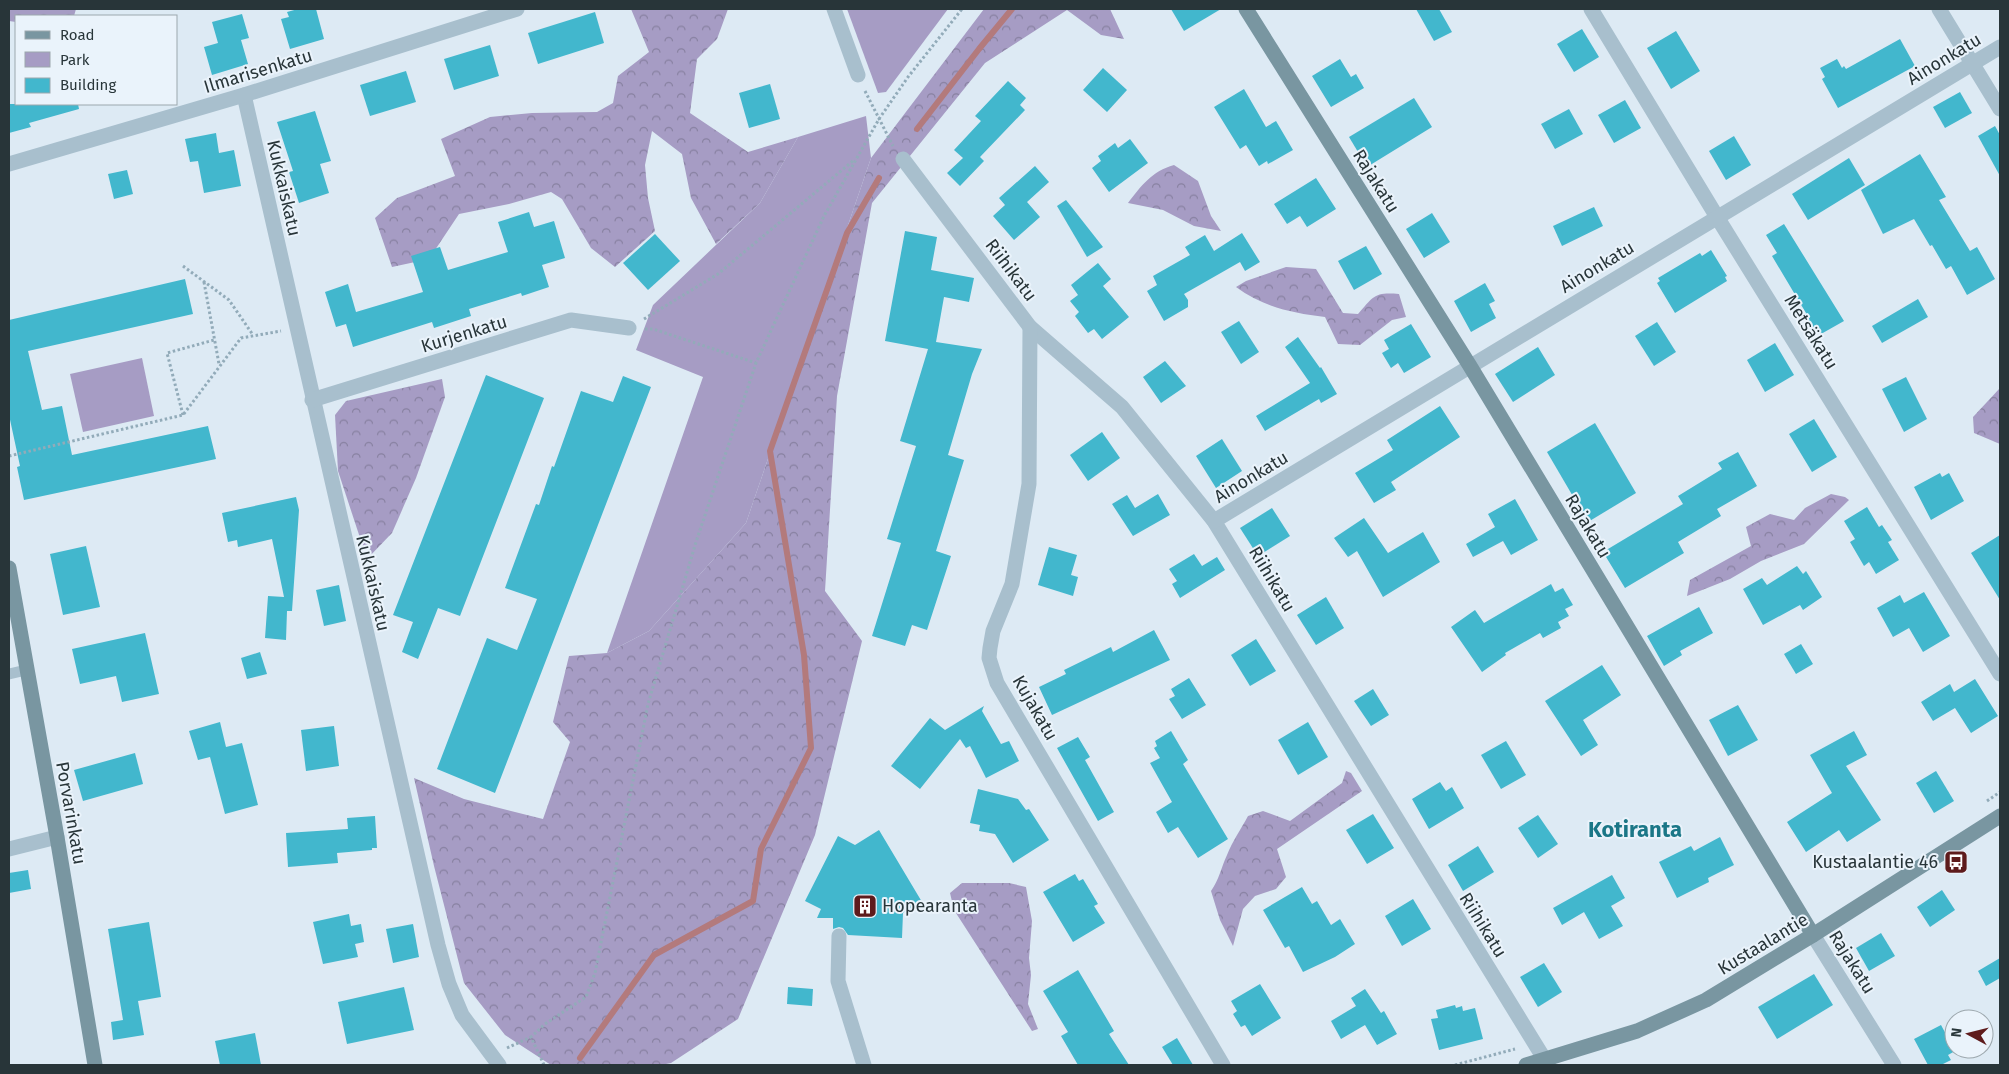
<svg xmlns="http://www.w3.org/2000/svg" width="2009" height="1074" font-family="'Fira Sans',sans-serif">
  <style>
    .green { fill: #a69cc4 }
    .forest { fill: url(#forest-crowns) }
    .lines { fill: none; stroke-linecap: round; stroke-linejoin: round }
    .stream { stroke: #b37a7c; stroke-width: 6 }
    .building { fill: #42b7cd }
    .path { stroke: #92abb9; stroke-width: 3; stroke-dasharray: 2.5 2.5; stroke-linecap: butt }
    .lane { stroke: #a8bfcd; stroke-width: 11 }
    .street { stroke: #a8bfcd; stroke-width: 15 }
    .secondary { stroke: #7996a1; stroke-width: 15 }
    .labels { text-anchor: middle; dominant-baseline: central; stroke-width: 4; stroke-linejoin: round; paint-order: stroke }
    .street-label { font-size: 18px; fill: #283539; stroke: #eaf3fb }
    .poi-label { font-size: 18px; fill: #283539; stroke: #eaf3fb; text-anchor: end }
    .district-label { font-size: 22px; font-weight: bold; fill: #1b7787; stroke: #eaf3fb }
  </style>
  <defs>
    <pattern id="forest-crowns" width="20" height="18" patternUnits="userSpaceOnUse" patternTransform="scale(1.25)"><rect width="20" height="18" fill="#a69cc4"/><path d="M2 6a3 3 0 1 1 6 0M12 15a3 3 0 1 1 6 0" fill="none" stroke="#8780a0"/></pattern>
  </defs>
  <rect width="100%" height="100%" fill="#ddeaf4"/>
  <g class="green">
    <path d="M847,9H948L886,92L878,93Z"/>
    <path d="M866,116L871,158L746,523L649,631L607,653L703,377L636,350L653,305L760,203L798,137Z"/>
    <path d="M142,358L154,416L83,432L70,374Z"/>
  </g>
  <g class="forest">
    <path d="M9,9H76L74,16H16V22L9,21Z"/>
    <path d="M631,9H728L717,39L697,59L690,113L748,152L798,137L760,203L716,244L691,198L682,154L652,131L645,165L648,198L655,231L615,267L591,248L562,199L551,192L509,204L459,214L429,259L392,267L375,218L397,198L455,176L441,139L490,117L532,113L597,112L613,103L618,76L649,52Z"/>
    <path d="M984,9H1110L1124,39L1101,35L1067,10L985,63L872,203L837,396L825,591L862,641L815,835L738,1019L671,1063L661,1065H551L505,1035L464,983L434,866L414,778L464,799L543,819L570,742L553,722L569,656L607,653L649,631L746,523L871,158Z"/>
    <path d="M1174,165L1198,181L1211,216L1221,231L1194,226L1163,210L1128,203C1141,186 1152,171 1174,165Z"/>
    <path d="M1286,267L1316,269L1343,313L1358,314C1374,296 1374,292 1399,294L1406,317L1392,320L1360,345L1338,344L1325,317C1292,313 1263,307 1236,287L1246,281Z"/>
    <path d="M442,379L445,397L416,478L392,533L367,559L338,471L335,415L346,401Z"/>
    <path d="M2000,388V444L1974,433L1973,417Z"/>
    <path d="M1831,494L1845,497L1849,500L1804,544L1761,561L1730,579L1687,596L1690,580L1751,546L1746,527L1770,514L1794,520L1805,508Z"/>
    <path d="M1346,771L1351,773L1362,791L1277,849L1286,877L1276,889L1255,896L1243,909L1233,946L1220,920L1211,891C1219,880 1221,868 1227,855C1232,842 1241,829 1248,816L1263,811L1290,821L1342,783Z"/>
    <path d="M962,883H1009L1026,887L1032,921L1029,958L1031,975L1028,1004L1038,1029L1032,1031L954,910L950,893Z"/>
  </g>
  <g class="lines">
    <g class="stream">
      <path d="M917,129L979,49L1012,9"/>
      <path d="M580,1058L654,955L753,901L761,849L811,748L804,655L770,451L847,233L879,178"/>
    </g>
  </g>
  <g class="building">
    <path d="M298,9H316L324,39L290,49L281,19L289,17L287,12Z"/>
    <path d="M1171,9H1221L1184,31Z"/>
    <path d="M1416,9H1439L1452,32L1434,41Z"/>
    <path d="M595,12L604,43L538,64L528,33Z"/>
    <path d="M242,14L249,38L241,40L248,64L212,75L204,47L218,43L212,22Z"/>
    <path d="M1582,29L1599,57L1574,72L1557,44Z"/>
    <path d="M1676,31L1700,71L1671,89L1647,48Z"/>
    <path d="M1900,39L1915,66L1838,108L1822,79L1825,77L1820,68L1837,59L1842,68L1844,66L1846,69Z"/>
    <path d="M490,45L499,76L454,90L444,59Z"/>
    <path d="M1340,59L1351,77L1356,74L1364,88L1331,107L1312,76Z"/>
    <path d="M1103,68L1127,90L1107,112L1083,90Z"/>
    <path d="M406,71L416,102L370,116L360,85Z"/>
    <path d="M1008,81L1026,98L1020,105L1025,110L980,157L984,161L960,186L947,173L963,158L954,150L981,121L975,116Z"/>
    <path d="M770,84L780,119L749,128L739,93Z"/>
    <path d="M1244,89L1266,127L1276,121L1293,150L1268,164L1267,161L1259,166L1246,145L1240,149L1214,107Z"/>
    <path d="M1960,92L1972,113L1945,128L1933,107Z"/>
    <path d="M1414,98L1432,127L1367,167L1349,137Z"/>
    <path d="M1625,100L1641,128L1614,143L1598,115Z"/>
    <path d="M9,104H78L79,109L29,123L31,127L9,133Z"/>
    <path d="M1569,109L1583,134L1555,149L1541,124Z"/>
    <path d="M315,111L331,161L320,164L329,193L299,203L289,172L293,171L277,122Z"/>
    <path d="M1995,126L2000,135V176L1978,136Z"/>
    <path d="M216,133L219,153L234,150L241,186L204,193L198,161L190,162L185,139Z"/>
    <path d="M1734,136L1751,165L1726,180L1709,151Z"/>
    <path d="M1130,139L1148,163L1109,192L1092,168L1101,161L1098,156L1115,143L1118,148Z"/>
    <path d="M1920,154L1946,197L1939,200L1970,251L1977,247L1995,279L1967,295L1951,266L1946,269L1932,245L1930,246L1914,219L1883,234L1861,190Z"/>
    <path d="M1849,158L1865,185L1808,220L1792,194Z"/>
    <path d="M1035,166L1049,182L1027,202L1040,217L1014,240L993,216L1005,205L999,198Z"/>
    <path d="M127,170L133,194L114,199L108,174Z"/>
    <path d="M1316,178L1336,209L1307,227L1300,216L1287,224L1274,204Z"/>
    <path d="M1066,200L1103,247L1087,257L1057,206Z"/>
    <path d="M1594,207L1603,226L1562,246L1553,226Z"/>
    <path d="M529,212L534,227L554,221L565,258L542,265L549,287L522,296L521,293L469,309L471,316L434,328L432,322L353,347L346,324L336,327L325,292L348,284L356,312L423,292L411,256L440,247L448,270L508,252L498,222Z"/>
    <path d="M1432,213L1450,242L1424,258L1406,229Z"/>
    <path d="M1784,224L1844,321L1821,334L1817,326L1812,329L1803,315L1806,313L1772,256L1777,253L1766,235Z"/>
    <path d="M905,231L937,237L931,270L974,278L969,302L944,297L936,342L982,349L972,374L948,455L964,460L936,551L951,556L927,630L912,625L905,646L872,636L901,543L887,539L916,446L900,441L928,349L885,341Z"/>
    <path d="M1242,233L1260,262L1245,271L1240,262L1184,294L1188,300V307L1164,321L1147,291L1157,285L1153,276L1190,255L1185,247L1205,235L1214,251Z"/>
    <path d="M655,234L680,261L648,290L623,263Z"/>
    <path d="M1366,246L1382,274L1354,290L1338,261Z"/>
    <path d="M1711,250L1727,276L1725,277L1727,281L1675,313L1657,283L1660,281L1658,278L1700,253L1702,256Z"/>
    <path d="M1098,263L1111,279L1103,286L1129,317L1102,339L1094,329L1088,333L1075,316L1079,312L1070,301L1078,295L1071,285Z"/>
    <path d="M185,279L193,314L28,351L42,410L62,406L72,455L208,426L216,459L24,500L17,467L20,466L9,415V320Z"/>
    <path d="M1485,283L1495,301L1489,304L1496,318L1471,332L1454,301Z"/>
    <path d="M1918,299L1928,317L1882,343L1872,326Z"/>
    <path d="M1239,321L1259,352L1241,364L1221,332Z"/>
    <path d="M1657,322L1676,352L1654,366L1635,336Z"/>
    <path d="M1411,324L1431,357L1404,373L1398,363L1391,368L1382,353L1389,349L1384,340Z"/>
    <path d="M1298,337L1320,368L1321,367L1337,394L1321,403L1319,399L1265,431L1256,416L1310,383L1285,347Z"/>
    <path d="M1775,343L1794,375L1765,392L1747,360Z"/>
    <path d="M1538,347L1555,375L1513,402L1495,374Z"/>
    <path d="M1165,361L1186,386L1161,403L1143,377Z"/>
    <path d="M486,375L544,398L460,616L438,608L418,659L402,652L413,622L393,615Z"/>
    <path d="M623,376L651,387L495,793L437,769L487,638L517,650L537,599L505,588L536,504L539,505L552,466L554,467L581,391L613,402Z"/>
    <path d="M1906,377L1927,419L1904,432L1882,389Z"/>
    <path d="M1440,406L1460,437L1391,482L1396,490L1374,503L1355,473L1393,450L1387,440Z"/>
    <path d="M1814,419L1837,457L1812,472L1789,434Z"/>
    <path d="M1595,423L1636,493L1588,522L1547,452Z"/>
    <path d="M1102,432L1120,458L1088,481L1070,455Z"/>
    <path d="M1222,439L1242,471L1216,488L1196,456Z"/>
    <path d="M1738,452L1757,486L1717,509L1721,516L1678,542L1684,553L1625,588L1603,552L1683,504L1678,496L1722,469L1718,463Z"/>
    <path d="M1940,473L1942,477L1949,473L1964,501L1931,520L1914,487Z"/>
    <path d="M1158,494L1170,515L1133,536L1112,504L1127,495L1135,508Z"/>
    <path d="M296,497L299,510L292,611H287L286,640L265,638L268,596L284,597L272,539L238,547L237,540L228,542L222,513Z"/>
    <path d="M1515,499L1538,540L1511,555L1503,541L1473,557L1466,544L1495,527L1488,514Z"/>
    <path d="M1867,507L1879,527L1882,525L1892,540L1888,542L1899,560L1876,574L1869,562L1864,566L1850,542L1855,539L1844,521Z"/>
    <path d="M1272,508L1290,536L1258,556L1240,528Z"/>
    <path d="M1364,518L1388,553L1423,532L1440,562L1383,597L1357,551L1348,557L1334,538Z"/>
    <path d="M2000,535V600L1971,553Z"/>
    <path d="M86,546L100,607L63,615L50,554Z"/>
    <path d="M1049,547L1077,555L1071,575L1078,577L1073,596L1038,585Z"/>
    <path d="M1194,554L1202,566L1217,557L1225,570L1180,598L1172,584L1177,581L1169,569Z"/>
    <path d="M1797,566L1803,574L1806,571L1822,597L1803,610L1800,605L1763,625L1743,589L1762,578L1767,585Z"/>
    <path d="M1551,584L1555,592L1563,588L1573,605L1565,609L1569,616L1558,622L1561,628L1543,638L1540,633L1505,653L1506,655L1482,672L1451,627L1475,610L1484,623Z"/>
    <path d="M339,585L346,621L324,626L316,590Z"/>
    <path d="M1924,592L1950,636L1923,652L1909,628L1893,637L1877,608L1900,595L1904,603Z"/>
    <path d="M1326,597L1344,628L1316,645L1297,615Z"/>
    <path d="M1699,607L1713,633L1680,651L1682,655L1664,666L1647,636Z"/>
    <path d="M1154,630L1170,660L1052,715L1039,687L1066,674L1064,670L1111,647L1113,652Z"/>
    <path d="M145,633L159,694L122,702L116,676L80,684L72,649Z"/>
    <path d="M1256,639L1276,671L1250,686L1231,655Z"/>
    <path d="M1801,644L1813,664L1796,674L1784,654Z"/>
    <path d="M260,652L267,674L247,679L241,658Z"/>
    <path d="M1602,665L1621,695L1583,720L1598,745L1581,756L1545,701Z"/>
    <path d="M1189,678L1206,705L1182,719L1169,699L1175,696L1171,689Z"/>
    <path d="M1975,679L1998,716L1971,733L1955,708L1933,721L1921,702L1950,684L1954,692Z"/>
    <path d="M1373,689L1389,715L1371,726L1354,701Z"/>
    <path d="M1738,705L1758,740L1728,756L1709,720Z"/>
    <path d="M984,706L982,711L1001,744L1009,741L1019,761L986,778L970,746L966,748L960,739L920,789L891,766L930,718L945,730Z"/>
    <path d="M220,722L226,747L242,743L258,805L225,814L210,757L198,760L189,731Z"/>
    <path d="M1308,722L1328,757L1298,775L1278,740Z"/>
    <path d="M334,726L339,766L306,771L301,730Z"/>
    <path d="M1171,731L1188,760L1183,764L1228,839L1198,858L1178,827L1168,833L1156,812L1172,802L1150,763L1160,758L1154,748L1157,746L1155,741Z"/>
    <path d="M1854,731L1867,755L1846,766L1881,820L1847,842L1839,830L1806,852L1787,822L1832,793L1810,755Z"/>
    <path d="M1078,737L1090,757L1085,760L1114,812L1098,821L1057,748Z"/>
    <path d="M1506,741L1526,775L1501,789L1481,755Z"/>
    <path d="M135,753L143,784L83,801L74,770Z"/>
    <path d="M1936,771L1954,801L1934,813L1916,783Z"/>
    <path d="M1440,782L1446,791L1452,787L1464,808L1429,829L1412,799Z"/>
    <path d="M978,789L1018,799L1026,810L1029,809L1049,840L1013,863L995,834L979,831L980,825L970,823Z"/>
    <path d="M1373,814L1394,848L1367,864L1346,830Z"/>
    <path d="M1538,815L1558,844L1538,858L1518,828Z"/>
    <path d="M375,816L377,848H372V850L337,853L338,863L288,867L286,833L348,829L347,818Z"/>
    <path d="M879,830L922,902L903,913L902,938L848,935L843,928L839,927L833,929V918H817L821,909L805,901L838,836L855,845Z"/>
    <path d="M1720,837L1734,865L1708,878L1709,882L1677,898L1659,862L1691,846L1694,851Z"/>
    <path d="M1478,846L1494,872L1463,891L1448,865Z"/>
    <path d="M28,870L31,889L9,893V873Z"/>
    <path d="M1075,874L1079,881L1083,879L1098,904L1094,906L1105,923L1073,942L1043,892Z"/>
    <path d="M1612,875L1625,898L1611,906L1623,926L1599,939L1584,912L1562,925L1553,908Z"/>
    <path d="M1302,887L1312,904L1317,901L1331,925L1340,919L1355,944L1335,957L1303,972L1289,946L1285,948L1263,910Z"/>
    <path d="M1942,890L1955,910L1930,927L1917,907Z"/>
    <path d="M1413,899L1431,929L1402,946L1385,916Z"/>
    <path d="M349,914L351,926L361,924L364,942L355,944L358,957L323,964L313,922Z"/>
    <path d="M149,922L161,997L138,1001L144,1035L113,1040L111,1022L123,1020L108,929Z"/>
    <path d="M413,924L419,957L393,963L386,929Z"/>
    <path d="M1881,933L1895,956L1869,971L1856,948Z"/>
    <path d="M2000,958V978L1986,986L1978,971Z"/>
    <path d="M1544,963L1562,992L1538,1007L1520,977Z"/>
    <path d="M1078,970L1114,1031L1109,1034L1129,1065H1078L1061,1036L1068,1032L1043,991Z"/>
    <path d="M1814,974L1833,1005L1777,1039L1758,1007Z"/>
    <path d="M1260,984L1281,1018L1252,1036L1245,1025L1241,1027L1233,1014L1237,1011L1231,1001Z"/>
    <path d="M404,987L414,1030L347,1044L338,1002Z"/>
    <path d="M788,987L813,989L812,1006L787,1004Z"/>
    <path d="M1365,989L1381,1013L1384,1011L1397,1034L1377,1045L1365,1025L1341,1039L1331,1021L1356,1006L1351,998Z"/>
    <path d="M1455,1005L1456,1008L1462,1006L1463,1011L1475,1008L1483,1039L1439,1050L1431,1019L1438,1018L1436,1010Z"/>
    <path d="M1941,1025L1955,1051L1948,1055L1951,1060L1941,1065H1928L1914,1039Z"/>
    <path d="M255,1033L261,1065H220L215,1041Z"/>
    <path d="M1177,1038L1193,1065H1173L1162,1047Z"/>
  </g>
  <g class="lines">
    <g class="path">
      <path d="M865,91L893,146"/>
      <path d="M183,266L229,300L253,335"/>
      <path d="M204,282L219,364"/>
      <path d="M644,319L718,274L854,160"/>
      <path d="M645,329H653L756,363"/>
      <path d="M183,415L167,353L214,340"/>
      <path d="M9,456L183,415L241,338L281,331"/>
      <path d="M1987,801L2000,792"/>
      <path d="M507,1048L531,1037"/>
      <path d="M544,1065L531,1037L545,1024L586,997L595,973L648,704L696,542L756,363L824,216L879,119L908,77L962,9"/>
      <path d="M1455,1065L1515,1049"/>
    </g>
    <path class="lane" d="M9,674L26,670"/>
    <g class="street">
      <path d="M834,9L858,75"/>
      <path d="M1591,9L1717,217L2000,674"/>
      <path d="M1939,9L2000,109"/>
      <path d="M244,95L438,945L449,984L462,1015L499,1065"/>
      <path d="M903,159L1030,327L1122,407L1214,521L1548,1065"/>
      <path d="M9,164L244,95L517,9"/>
      <path d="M1030,327L1029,484L1012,584L993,631L990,648L989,658L997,683L1223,1065"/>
      <path d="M312,400L571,320L629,328"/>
      <path d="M1214,521L2000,47"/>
      <path d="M9,849L57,837"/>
      <path d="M1813,935L1894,1065"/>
      <path d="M839,936L838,981L864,1065"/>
    </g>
    <g class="secondary">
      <path d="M1246,9L1470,366L1813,935"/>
      <path d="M9,568L57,837L95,1065"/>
      <path d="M1526,1065L1637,1031L1706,1000L1813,935L2000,816"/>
    </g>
  </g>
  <defs>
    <g id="bus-square" transform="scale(1.25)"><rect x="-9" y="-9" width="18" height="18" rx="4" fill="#5e1b1c" stroke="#eaf3fb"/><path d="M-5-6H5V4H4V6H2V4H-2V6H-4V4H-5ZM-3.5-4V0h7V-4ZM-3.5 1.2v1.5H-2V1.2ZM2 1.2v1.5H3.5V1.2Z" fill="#fff"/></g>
    <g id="building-square" transform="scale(1.25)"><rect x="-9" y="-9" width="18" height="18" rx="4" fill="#5e1b1c" stroke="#eaf3fb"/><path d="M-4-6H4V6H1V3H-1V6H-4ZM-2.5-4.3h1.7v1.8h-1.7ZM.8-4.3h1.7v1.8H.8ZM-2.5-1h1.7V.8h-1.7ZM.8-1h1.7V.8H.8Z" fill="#fff"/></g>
  </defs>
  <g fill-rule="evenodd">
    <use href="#bus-square" x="1956" y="862"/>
    <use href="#building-square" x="865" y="906"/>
  </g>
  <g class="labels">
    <g class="street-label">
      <text transform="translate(1944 59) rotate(-31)">Ainonkatu</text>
      <text transform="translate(258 71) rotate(-17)">Ilmarisenkatu</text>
      <text transform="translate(1376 181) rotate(58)">Rajakatu</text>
      <text transform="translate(284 188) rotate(77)">Kukkaiskatu</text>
      <text transform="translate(1597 267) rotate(-31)">Ainonkatu</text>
      <text transform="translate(1011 270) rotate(53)">Riihikatu</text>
      <text transform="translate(1811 332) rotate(58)">Metsäkatu</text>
      <text transform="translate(464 334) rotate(-17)">Kurjenkatu</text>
      <text transform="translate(1251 477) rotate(-31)">Ainonkatu</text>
      <text transform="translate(1588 526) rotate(59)">Rajakatu</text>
      <text transform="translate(1272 579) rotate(59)">Riihikatu</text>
      <text transform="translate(373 583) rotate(77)">Kukkaiskatu</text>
      <text transform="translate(1035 708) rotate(60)">Kujakatu</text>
      <text transform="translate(71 813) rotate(80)">Porvarinkatu</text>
      <text transform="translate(1483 925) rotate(58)">Riihikatu</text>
      <text transform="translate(1763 944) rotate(-31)">Kustaalantie</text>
      <text transform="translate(1852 962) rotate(58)">Rajakatu</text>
    </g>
    <g class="poi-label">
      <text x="1938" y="862">Kustaalantie 46</text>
      <text x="882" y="906" text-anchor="start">Hopearanta</text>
    </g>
    <g class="district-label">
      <text x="1635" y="829">Kotiranta</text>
    </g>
  </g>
  <rect width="2009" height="1074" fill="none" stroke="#283539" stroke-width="20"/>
  <rect x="15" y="15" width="162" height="90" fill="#eaf3fb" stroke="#9ca7ad"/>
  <rect x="25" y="31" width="25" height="8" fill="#7996a1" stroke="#9ca7ad"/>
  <text x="60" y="40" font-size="15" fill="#283539">Road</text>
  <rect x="25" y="52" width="25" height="15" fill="#a69cc4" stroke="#9ca7ad"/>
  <text x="60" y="65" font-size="15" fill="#283539">Park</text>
  <rect x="25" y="78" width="25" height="15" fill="#42b7cd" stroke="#9ca7ad"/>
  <text x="60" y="90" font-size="15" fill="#283539">Building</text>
  <g transform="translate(1969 1034) rotate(277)"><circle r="24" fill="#eaf3fb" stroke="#9ca7ad"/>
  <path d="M0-4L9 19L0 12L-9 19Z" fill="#5e1b1c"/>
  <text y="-8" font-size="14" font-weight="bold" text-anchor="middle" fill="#283539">N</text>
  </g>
</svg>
